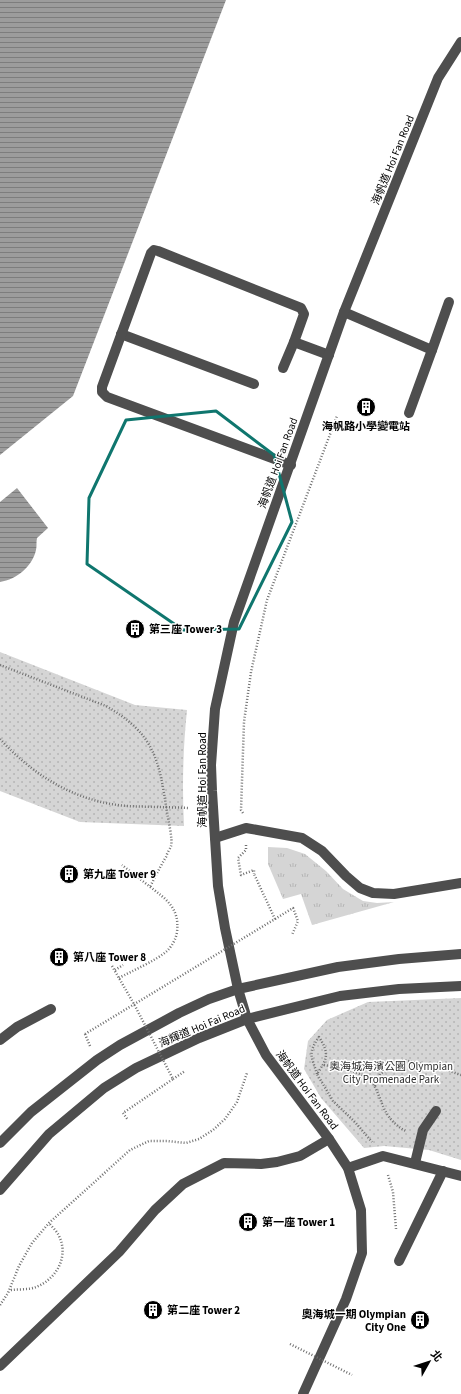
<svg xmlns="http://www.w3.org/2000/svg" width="461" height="1394" font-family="'Source Sans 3','Noto Sans TC',sans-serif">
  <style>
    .grass { fill: url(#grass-tufts) }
    .park { fill: url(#park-dots) }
    .water { fill: url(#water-rules) }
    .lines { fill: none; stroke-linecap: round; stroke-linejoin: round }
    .path { stroke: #707070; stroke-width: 2.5; stroke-dasharray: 1 2; stroke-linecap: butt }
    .minor { stroke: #4e4e4e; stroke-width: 10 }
    .path-bridge { stroke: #707070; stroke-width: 2.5; stroke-dasharray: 1 2; stroke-linecap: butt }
    .marked { fill: none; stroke: #0f766e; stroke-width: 3; stroke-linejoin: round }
    .labels { text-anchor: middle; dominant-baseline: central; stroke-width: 3; stroke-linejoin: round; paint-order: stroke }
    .street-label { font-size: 11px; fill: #000; stroke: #fff }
    .poi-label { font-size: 11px; font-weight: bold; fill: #000; stroke: #fff; text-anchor: start }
    .park-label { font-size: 11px; fill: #2c2c2c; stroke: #fff }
  </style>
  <defs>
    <pattern id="grass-tufts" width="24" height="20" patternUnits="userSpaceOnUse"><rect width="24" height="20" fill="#d5d5d5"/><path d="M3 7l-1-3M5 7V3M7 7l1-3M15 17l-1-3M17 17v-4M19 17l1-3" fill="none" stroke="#b5b5b5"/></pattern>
    <pattern id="park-dots" width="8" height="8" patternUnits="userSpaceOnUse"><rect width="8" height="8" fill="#d5d5d5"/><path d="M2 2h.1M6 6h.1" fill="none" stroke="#b5b5b5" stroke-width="1.8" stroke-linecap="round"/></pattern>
    <pattern id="water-rules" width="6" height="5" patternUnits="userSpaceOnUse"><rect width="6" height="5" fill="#9c9c9c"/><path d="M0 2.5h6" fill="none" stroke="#7d7d7d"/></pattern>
  </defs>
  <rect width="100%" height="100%" fill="#fff"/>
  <path class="grass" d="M268,847L287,848L305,854L326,871L343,889L363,901L377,903L394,902L312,925L301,894L283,899L268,864Z"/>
  <g class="park">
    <path d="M0,652L135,705L187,710C183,749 182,786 184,826L80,822L0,791Z"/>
    <path d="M461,998V1160L429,1150L384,1146L364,1148L321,1098L304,1069L308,1041L327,1020L368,1002Z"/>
  </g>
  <g class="water">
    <path d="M0,0H226L73,396L0,455Z"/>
    <path d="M17,488L48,528L37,538C36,542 37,546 36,550C32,567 17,579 0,582V502Z"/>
  </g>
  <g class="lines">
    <g class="path">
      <path d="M0,665L106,706C155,734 159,760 167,812C168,819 173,840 171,846C170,849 167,853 166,857C160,867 155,877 150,887"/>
      <path d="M0,739C34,776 76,802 127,806C147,807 168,807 188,808"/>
      <path d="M243,813L241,810L244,722L251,672L267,600L337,416"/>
      <path d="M246,845V850L238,858L241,875L254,870V874"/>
      <path d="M275,919L293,908L298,921L292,935"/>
      <path d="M115,970L123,965"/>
      <path d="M119,978C132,971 157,960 167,951C172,946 176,939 177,932C180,908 166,899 149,886C140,879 131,872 122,865"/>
      <path d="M85,1034L90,1046"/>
      <path d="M324,1065C339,1068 358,1070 371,1081C376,1087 378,1094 381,1101C385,1113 393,1125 406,1131"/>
      <path d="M317,1074C312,1057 307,1054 319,1037C330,1054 327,1059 317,1074L333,1101L355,1122L372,1142"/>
      <path d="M173,1079L185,1071"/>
      <path d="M375,1086L380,1074L404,1060L444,1069L461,1075"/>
      <path d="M123,1113L128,1120"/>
      <path d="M388,1175L393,1192L396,1229"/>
      <path d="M11,1290C19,1289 29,1290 36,1287C57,1279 69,1256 59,1236C57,1231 52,1227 49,1223"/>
      <path d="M0,1305L8,1293L19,1266L32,1243L49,1223L130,1150L149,1141H167L186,1143L199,1139L213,1130L225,1119L237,1102L247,1073"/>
    </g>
    <g class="minor">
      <path d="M344,312L432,350L409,413"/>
      <path d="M121,334L254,384"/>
      <path d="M432,350L449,302"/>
      <path d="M283,368L294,342"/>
      <path d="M291,465L107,397L102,392V387L151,253L154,250L158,251L301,308L304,314L294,342L329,355"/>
      <path d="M215,838L246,828L302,838L322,851L346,876L360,888L373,893L394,894L461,883"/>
      <path d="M0,1040L17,1027L51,1009"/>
      <path d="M0,1143L31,1112L97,1060L120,1045L179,1013L209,999L238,989L338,967L399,959L461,954"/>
      <path d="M415,1163L423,1130L436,1111"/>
      <path d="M348,1168L383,1156L461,1176"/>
      <path d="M0,1190L49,1134L104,1088L136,1068L199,1038L247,1019L340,996L399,989L461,986"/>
      <path d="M399,1261L443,1171"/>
      <path d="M0,1366L119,1252L155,1210L183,1184L224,1163L261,1164L277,1162L300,1156L329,1139"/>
      <path d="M303,1394L346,1299L362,1253L361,1210L348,1168L329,1139L266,1055L247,1019L238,989L225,928L218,886L212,791L211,765L215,709L234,622L344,312L438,78L461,42"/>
    </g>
    <g class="path-bridge">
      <path d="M112,966L134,1004L173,1079L123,1113"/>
      <path d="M85,1034L275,919L254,874"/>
      <path d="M290,1344L352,1375"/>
    </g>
  </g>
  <path class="marked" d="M216,411L274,455L292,522L239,629L183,630L87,564L89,498L126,420Z"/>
  <defs>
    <g id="building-disc" transform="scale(1)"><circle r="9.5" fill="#000" stroke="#fff"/><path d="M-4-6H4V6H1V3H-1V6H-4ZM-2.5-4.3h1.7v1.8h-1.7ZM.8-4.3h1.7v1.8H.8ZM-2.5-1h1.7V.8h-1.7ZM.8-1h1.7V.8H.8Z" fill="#fff"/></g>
  </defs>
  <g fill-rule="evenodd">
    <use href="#building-disc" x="366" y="407"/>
    <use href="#building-disc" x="135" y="629"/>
    <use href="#building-disc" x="69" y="874"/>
    <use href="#building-disc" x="59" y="957"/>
    <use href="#building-disc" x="248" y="1222"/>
    <use href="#building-disc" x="153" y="1310"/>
    <use href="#building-disc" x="420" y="1320"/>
  </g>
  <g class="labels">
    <g class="street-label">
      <text transform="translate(393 160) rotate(-68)">海帆道 Hoi Fan Road</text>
      <text transform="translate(278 463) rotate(-70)">海帆道 Hoi Fan Road</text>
      <text transform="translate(202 780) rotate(-90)">海帆道 Hoi Fan Road</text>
      <text transform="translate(202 1026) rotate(-23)">海輝道 Hoi Fai Road</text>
      <text transform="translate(307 1090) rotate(53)">海帆道 Hoi Fan Road</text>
    </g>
    <g class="poi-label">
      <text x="366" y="426" text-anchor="middle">海帆路小學變電站</text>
      <text x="149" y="629">第三座 Tower 3</text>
      <text x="83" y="874">第九座 Tower 9</text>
      <text x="73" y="957">第八座 Tower 8</text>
      <text x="262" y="1222">第一座 Tower 1</text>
      <text x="167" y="1310">第二座 Tower 2</text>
      <text x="406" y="1314" text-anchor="end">奧海城一期 Olympian<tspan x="406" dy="13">City One</tspan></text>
    </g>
    <g class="park-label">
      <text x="391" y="1066">奧海城海濱公園 Olympian<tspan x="391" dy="13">City Promenade Park</tspan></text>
    </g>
  </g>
  <g transform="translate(429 1362) rotate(51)" stroke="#ffffff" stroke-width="3" paint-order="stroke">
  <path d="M0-3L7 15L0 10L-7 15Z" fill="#000000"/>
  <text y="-6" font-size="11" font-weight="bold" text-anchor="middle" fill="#000000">北</text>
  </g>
</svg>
